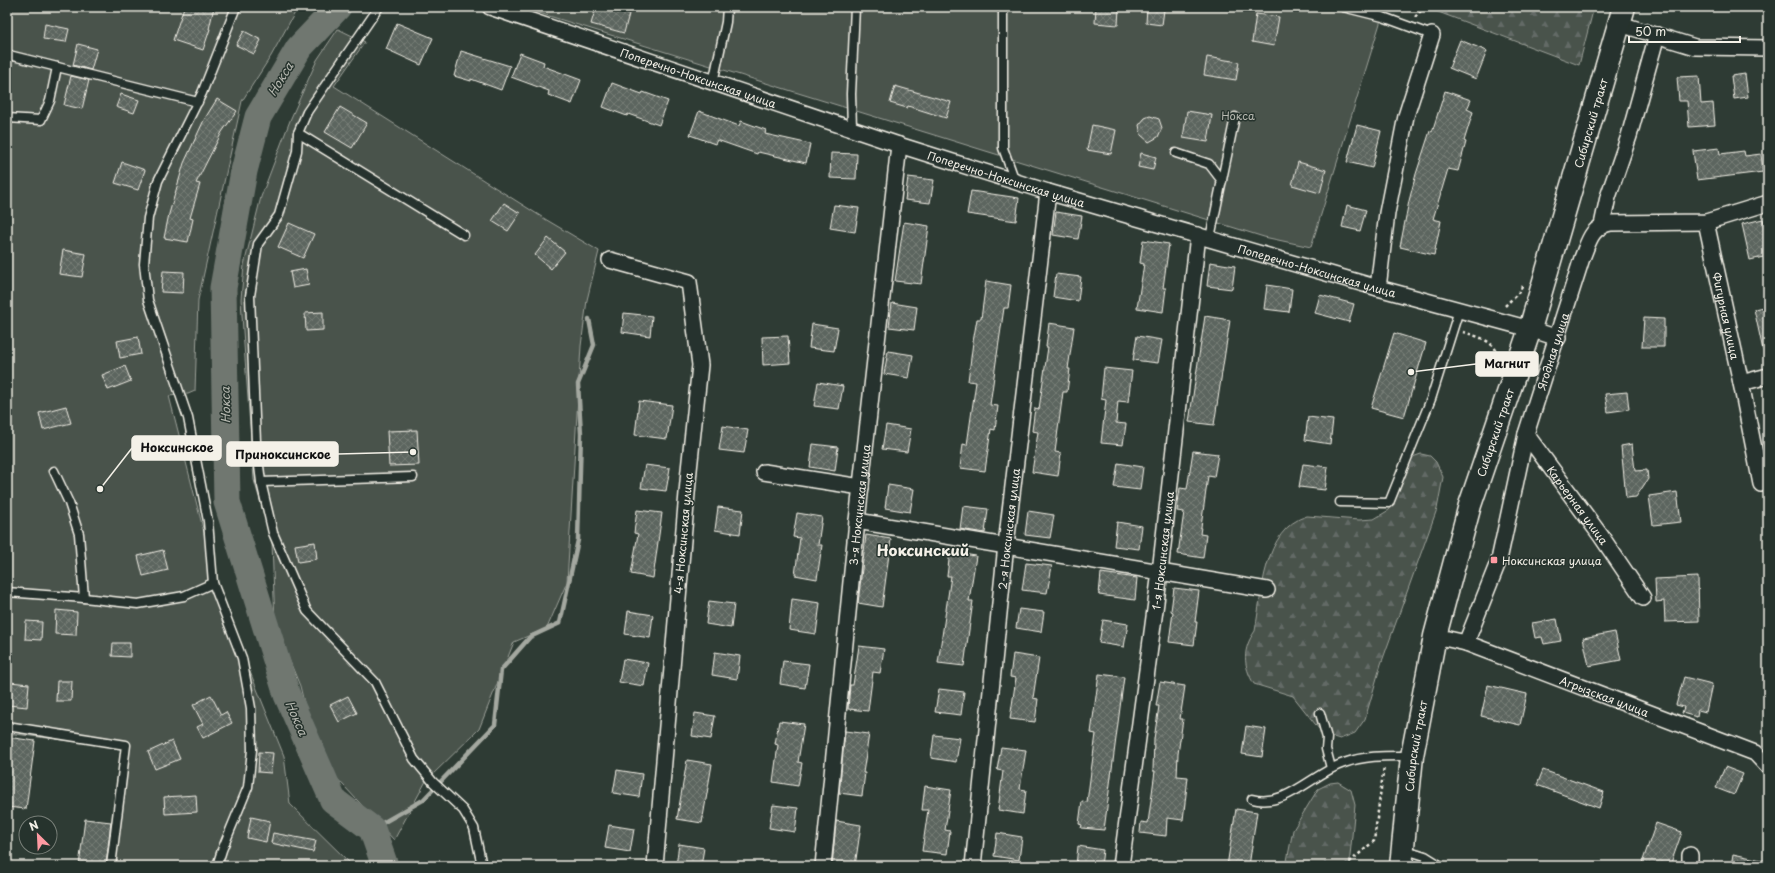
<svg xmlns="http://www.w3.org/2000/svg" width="1775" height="873" font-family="'Playpen Sans',sans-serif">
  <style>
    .forest { fill: url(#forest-firs); stroke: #9ea29a }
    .garden { fill: #48524c; stroke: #9ea29a }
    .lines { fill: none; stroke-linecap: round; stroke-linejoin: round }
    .stream { stroke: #a4a8a0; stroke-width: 4.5 }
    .river { stroke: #6f7770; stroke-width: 27 }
    .building { fill: url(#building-cross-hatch); stroke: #f4f1e8 }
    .lane-casing { stroke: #f4f1e8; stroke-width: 11 }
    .street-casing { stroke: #f4f1e8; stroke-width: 18 }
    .primary-casing { stroke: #f4f1e8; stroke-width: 25 }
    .path { stroke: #f4f1e8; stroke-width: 2.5; stroke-dasharray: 3 3; stroke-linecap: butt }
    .lane { stroke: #26332d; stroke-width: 8 }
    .street { stroke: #26332d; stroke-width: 15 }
    .primary { stroke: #26332d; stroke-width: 22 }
    .poi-dot { fill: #ff9aa2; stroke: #26332d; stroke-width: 1.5 }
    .labels { text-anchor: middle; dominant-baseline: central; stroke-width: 3; stroke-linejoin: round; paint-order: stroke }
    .street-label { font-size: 11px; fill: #f4f1e8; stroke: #26332d }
    .park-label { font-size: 11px; fill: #b8b9b1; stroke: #26332d }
    .poi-label { font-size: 11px; fill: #f4f1e8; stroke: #26332d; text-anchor: start }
    .water-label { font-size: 12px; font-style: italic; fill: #b8bab2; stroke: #26332d }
    .district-label { font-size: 15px; font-weight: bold; fill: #f4f1e8; stroke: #26332d }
    .leader { fill: none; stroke: #f4f1e8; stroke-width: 1.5 }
    .callout-dot { fill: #f4f1e8; stroke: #26332d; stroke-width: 1.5 }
    .callout { fill: #f4f1e8; stroke: #f4f1e8; stroke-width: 1.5 }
    .callout-label { font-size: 12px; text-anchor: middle; font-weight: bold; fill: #111 }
  </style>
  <defs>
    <pattern id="forest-firs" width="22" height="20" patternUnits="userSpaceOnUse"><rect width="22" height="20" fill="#48524c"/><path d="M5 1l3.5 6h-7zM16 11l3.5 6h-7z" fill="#636b66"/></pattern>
    <pattern id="building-cross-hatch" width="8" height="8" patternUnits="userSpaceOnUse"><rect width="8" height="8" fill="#5c655e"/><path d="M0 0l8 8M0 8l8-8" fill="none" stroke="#747c75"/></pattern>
  </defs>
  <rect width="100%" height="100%" fill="#2e3b34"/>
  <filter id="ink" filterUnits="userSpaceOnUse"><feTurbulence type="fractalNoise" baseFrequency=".025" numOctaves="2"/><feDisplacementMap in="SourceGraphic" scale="8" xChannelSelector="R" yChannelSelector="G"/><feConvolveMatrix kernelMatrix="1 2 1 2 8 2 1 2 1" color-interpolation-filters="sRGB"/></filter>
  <g filter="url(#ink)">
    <g class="forest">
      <path d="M1425,7H1594L1579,65Z"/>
      <path d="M1421,454L1430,456L1436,462L1443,477L1437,509L1381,664L1365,719L1355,733L1340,739L1323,734L1293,696L1254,684C1243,666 1242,649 1255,631C1262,594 1263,529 1307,516L1359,520L1374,519L1389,510L1394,504L1402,467L1407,459Z"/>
      <path d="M1338,782L1351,790L1355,805L1349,866H1286L1293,830L1318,789L1330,783Z"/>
    </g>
    <g class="garden">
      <path d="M7,7H298L271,56L242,101L198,300L195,391L188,394L169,396L217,583L244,657L284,756L290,804L353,866H110L128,748L7,733Z"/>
      <path d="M520,7H1385L1311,247L1264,237Z"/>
      <path d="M338,29L365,42L334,86L545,219L599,251L587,300L581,346L567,582L547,628L514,642L479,729L426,781L394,840L332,773L309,723L300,686L275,625L272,542L254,480L243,331L241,299L244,265L261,197L291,118L317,60Z"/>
    </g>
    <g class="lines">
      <path class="stream" d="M372,829L423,800L495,725L501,670L530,637L560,623L578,540L581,434L578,384L594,345L589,319"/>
      <path class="river" d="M338,7L299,48L258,117L244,171L223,288L227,502L287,695L333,800L372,829L385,866"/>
    </g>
    <g class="building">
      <path d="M184,7H214L209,29H210L203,50L173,40Z"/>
      <path d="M596,7H606L629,14L624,33L591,24Z"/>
      <path d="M1096,7L1119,8L1118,25L1095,23Z"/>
      <path d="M1147,8L1164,10L1162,25L1146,23Z"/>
      <path d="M1256,14L1279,17L1274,46L1252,42Z"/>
      <path d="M397,23L433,38L421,65L386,49Z"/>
      <path d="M45,24L69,29L66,42L43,39Z"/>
      <path d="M244,31L261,40L254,54L236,45Z"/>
      <path d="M1460,40L1487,51L1476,79L1449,68Z"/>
      <path d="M78,44L97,49L91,70L73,65Z"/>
      <path d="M461,51L510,66L501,90L471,79V81L454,76Z"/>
      <path d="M520,53L544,62L543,66L581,80L572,104L548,95L549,91L511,77Z"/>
      <path d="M1207,57L1239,62L1236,80L1204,75Z"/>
      <path d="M1745,74L1748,97L1734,99L1731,76Z"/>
      <path d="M71,76L89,80L82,109L64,105Z"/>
      <path d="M1699,76L1701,104L1713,103L1715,125L1689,127L1687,101H1679L1677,77Z"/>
      <path d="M612,83L642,94L643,92L668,101L659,125L628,114L627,116L603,107Z"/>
      <path d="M895,86L951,102L946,118L908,106L907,108L890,103Z"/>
      <path d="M1445,91L1471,100L1467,109L1473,112L1464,141L1466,142L1458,171L1448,169L1433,219L1441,221L1434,255L1400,247L1409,201L1416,174L1430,131L1432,132Z"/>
      <path d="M121,94L139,100L134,113L116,107Z"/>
      <path d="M217,99L237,111L222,132L196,183L200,184L190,218L193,219L188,242L164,238L169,214L184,163L204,120Z"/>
      <path d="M340,107L367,123L352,148L325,132Z"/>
      <path d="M699,111L739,126L741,121L766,130L765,134L810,144L806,163L758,152L757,154L717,140L715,144L690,135Z"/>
      <path d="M1187,111L1212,115L1208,142L1183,138Z"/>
      <path d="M1150,116L1159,119L1162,128L1158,137L1149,142L1141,135L1139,125L1145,118Z"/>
      <path d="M1092,125L1116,130L1111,154L1087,150Z"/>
      <path d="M1357,125L1381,131L1372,168L1347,162Z"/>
      <path d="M1719,148L1720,154L1744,151L1745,156L1761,154L1763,172L1697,180L1693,151Z"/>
      <path d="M831,153L857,154L856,179L830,178Z"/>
      <path d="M1141,153L1156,157L1153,170L1138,167Z"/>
      <path d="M122,162L145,170L138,190L115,183Z"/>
      <path d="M1298,162L1326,170L1320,193L1292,185Z"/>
      <path d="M908,177L934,180L930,203L905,200Z"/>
      <path d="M971,191L1019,198L1016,221L967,214Z"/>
      <path d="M504,203L520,213L508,231L492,221Z"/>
      <path d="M834,205L859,208L855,232L830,228Z"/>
      <path d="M1347,205L1366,210L1360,231L1342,227Z"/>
      <path d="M1056,212L1082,216L1078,239L1053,235Z"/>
      <path d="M1763,219L1768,243V256L1750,260L1742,224Z"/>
      <path d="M904,222L929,226L921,284L895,281Z"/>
      <path d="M289,223L314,234L303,258L278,247Z"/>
      <path d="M548,238L565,252L551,269L535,255Z"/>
      <path d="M1143,240L1169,244L1163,288H1166L1163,312L1137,308L1144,264L1140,263Z"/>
      <path d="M63,250L86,254L82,277L59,274Z"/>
      <path d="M1210,262L1235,266L1232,289L1207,286Z"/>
      <path d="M306,269L309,285L293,288L290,272Z"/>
      <path d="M163,271L184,272L183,293L161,292Z"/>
      <path d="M1056,274L1081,277L1078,301L1053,297Z"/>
      <path d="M986,281L1011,285L1008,308H1004L996,362L990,405L998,406L995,430L991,429L985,471L960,468L963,444L967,445L976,382L968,381L973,342L977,319H981Z"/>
      <path d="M1267,285L1292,289L1289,312L1264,309Z"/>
      <path d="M1320,295L1354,304L1349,322L1315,313Z"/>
      <path d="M892,303L917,307L914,330L889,327Z"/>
      <path d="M1768,306V349L1763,350L1754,309Z"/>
      <path d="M323,312V330L306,331L305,313Z"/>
      <path d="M624,313L652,316L650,336L622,332Z"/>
      <path d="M1205,316L1230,320L1214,425L1189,422Z"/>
      <path d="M1644,318L1664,319V347H1642Z"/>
      <path d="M1049,323L1074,327L1068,369H1070L1067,392H1063L1055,452L1061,453L1058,476L1032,472L1038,432L1032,431L1035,408L1039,409L1048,347H1046Z"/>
      <path d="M812,324L838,328L834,351L809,348Z"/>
      <path d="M1394,333L1426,343L1404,417L1371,408Z"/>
      <path d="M788,336L790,363L763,365L762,337Z"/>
      <path d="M1137,336L1162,340L1158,363L1133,360Z"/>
      <path d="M138,337L141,354L120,358L117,341Z"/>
      <path d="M888,351L913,355L909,378L884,374Z"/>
      <path d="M125,366L131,381L108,390L102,375Z"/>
      <path d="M1104,368L1132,371L1128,402L1118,401L1116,423L1126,424L1123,445L1101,443L1106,400L1101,399Z"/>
      <path d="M818,382L843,386L839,409L814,406Z"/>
      <path d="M1627,392L1629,409L1608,412L1605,394Z"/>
      <path d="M639,401L672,405L667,439L635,435Z"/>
      <path d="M66,406L71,423L43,430L39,413Z"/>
      <path d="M1308,417L1333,420L1330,444L1305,440Z"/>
      <path d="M886,425L911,429L907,452L882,449Z"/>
      <path d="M723,426L748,430L744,453L719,450Z"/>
      <path d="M417,430L419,465L389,466L387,431Z"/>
      <path d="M813,444L838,447L835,471L810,467Z"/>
      <path d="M1632,444L1635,471L1647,470L1648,479L1636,497L1626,498L1621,446Z"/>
      <path d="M1193,451L1218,454L1214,477L1208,476L1200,534L1206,535L1203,558L1178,554L1184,512L1177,511L1180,488L1187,489Z"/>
      <path d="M1118,463L1143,467L1140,490L1114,487Z"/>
      <path d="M1303,464L1328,467L1325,490L1299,487Z"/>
      <path d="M645,465L670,468L666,491L641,488Z"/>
      <path d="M888,485L914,489L910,512L885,508Z"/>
      <path d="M1677,492L1681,522L1653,525L1649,496Z"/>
      <path d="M963,506L988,509L985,533L960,529Z"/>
      <path d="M718,507L743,510L740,534L715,530Z"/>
      <path d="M637,510L662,513L653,578L631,574L638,534L634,533Z"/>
      <path d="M1028,511L1054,515L1050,538L1025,535Z"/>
      <path d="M797,513L822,517L818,545H822L817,579L795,575L800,538L793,537Z"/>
      <path d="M1117,522L1142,526L1139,549L1114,546Z"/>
      <path d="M866,535L891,539L882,607L858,603Z"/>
      <path d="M315,542L317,559L298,562L295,545Z"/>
      <path d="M163,550L168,570L143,576L138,556Z"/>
      <path d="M950,552L976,556L969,601H973L964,666L938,663L951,576H947Z"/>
      <path d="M1026,563L1052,566L1047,593L1022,590Z"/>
      <path d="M1101,573L1137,578L1135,600L1099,595Z"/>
      <path d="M1698,577L1699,621L1665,622L1664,601L1656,602L1655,579Z"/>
      <path d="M1174,588L1199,591L1195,622H1197L1194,645L1169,642L1173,612L1171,611Z"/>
      <path d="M792,599L820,603L816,634L789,630Z"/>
      <path d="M709,601L734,604L731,628L706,624Z"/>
      <path d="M1019,609L1044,612L1041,632L1016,628Z"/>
      <path d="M56,610L77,612L76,635L55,634Z"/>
      <path d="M628,611L653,615L650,638L625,634Z"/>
      <path d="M1557,619L1561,641L1544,644L1542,637L1535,638L1532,623Z"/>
      <path d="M1103,620L1128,624L1124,647L1099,643Z"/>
      <path d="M26,621L42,622L41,640L25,639Z"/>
      <path d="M1615,632L1621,660L1589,666L1583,638Z"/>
      <path d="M113,643H130V657L112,656Z"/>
      <path d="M859,646L884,649L880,673L873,672L868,711L848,709L850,685H853Z"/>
      <path d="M715,652L740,656L737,679L712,675Z"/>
      <path d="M1013,654L1039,658L1033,698L1038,699L1035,722L1010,719L1016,678L1010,677Z"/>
      <path d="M623,659L648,663L644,686L619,682Z"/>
      <path d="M783,661L809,664L805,688L780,684Z"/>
      <path d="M1099,674L1124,677L1104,830L1081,828L1082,825L1079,824L1082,801L1087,802L1096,734L1091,733Z"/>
      <path d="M1684,677L1712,684L1706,712L1698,710L1697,717L1682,713L1684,707L1676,705Z"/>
      <path d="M57,681H72L71,701H56Z"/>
      <path d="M10,682L29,684L27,707L8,705Z"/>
      <path d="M1160,682L1185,686L1180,719H1183L1178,754L1177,776L1188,777L1183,820L1167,818L1166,836L1140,833L1141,822L1148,823L1155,771H1153L1154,739L1159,706H1156Z"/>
      <path d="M1488,685L1527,694L1520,725L1481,716Z"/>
      <path d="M939,689L964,692L961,715L935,712Z"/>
      <path d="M211,695L221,715L226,712L232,723L203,738L197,727L203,724L193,705Z"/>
      <path d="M348,696L357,713L339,722L330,705Z"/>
      <path d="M695,713L715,716L711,739L692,736Z"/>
      <path d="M779,721L804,724L798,762L802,763L798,786L773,782L778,745L775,744Z"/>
      <path d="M1246,726L1266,729L1262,757L1242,754Z"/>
      <path d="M845,731L869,734L863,773H865L862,796L839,793Z"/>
      <path d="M934,735L960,738L956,762L931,758Z"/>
      <path d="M7,737L35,741L26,809L7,807Z"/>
      <path d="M172,741L180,759L155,769L148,752Z"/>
      <path d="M1001,747L1026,750L1020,789L1026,790L1023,814L998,810L1003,771L997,770Z"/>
      <path d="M259,752L273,753L271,773L258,772Z"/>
      <path d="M687,760L712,764L702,823L677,819Z"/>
      <path d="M1725,767L1743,774L1734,795L1716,788Z"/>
      <path d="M617,770L642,774L639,797L613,793Z"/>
      <path d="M1543,770L1604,792L1599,808L1537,785Z"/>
      <path d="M925,786L951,790L945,830L950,831L947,854L922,851L928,810H922Z"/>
      <path d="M196,795L197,812L165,814L164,797Z"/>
      <path d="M773,805L798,808L795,832L769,828Z"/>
      <path d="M1236,809L1257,812L1249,866H1227Z"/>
      <path d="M251,817L270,821L266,842L247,838Z"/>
      <path d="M85,819L111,822L106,866H79Z"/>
      <path d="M836,821L861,825L855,866H832Z"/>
      <path d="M1656,823L1682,832L1670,866H1641Z"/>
      <path d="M609,825L634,829L630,852L605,848Z"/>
      <path d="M273,833L316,841L313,852L271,843Z"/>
      <path d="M997,833L1022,837L1019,860L994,856Z"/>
      <path d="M679,844L704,848L701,866H676Z"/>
      <path d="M1078,846L1103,850L1101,866H1076Z"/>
      <path d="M1733,854L1766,861L1765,866H1731Z"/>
    </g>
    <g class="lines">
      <g class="lane-casing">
        <g id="lane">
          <path d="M379,7L307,112L298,133L297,151L279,215L258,244L250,296L256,442L261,482L273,533L307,611L375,682L414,759L433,782L463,810L474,828L482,866"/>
          <path d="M1003,7V148L1015,181"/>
          <path d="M1343,7L1383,17L1432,35"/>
          <path d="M13,56L198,102"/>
          <path d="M713,83L726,22L727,7"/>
          <path d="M7,118L41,120L50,101L57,67"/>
          <path d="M852,128L851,94L855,7"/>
          <path d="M298,133L464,235"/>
          <path d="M1176,153L1209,164L1222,181"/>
          <path d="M1210,238L1235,117"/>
          <path d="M54,471L69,503L79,534L84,598"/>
          <path d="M261,482L413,477"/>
          <path d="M1340,502L1389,503L1431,399L1459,310"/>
          <path d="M7,592L84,598L138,604L184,596L213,583"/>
          <path d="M1320,713L1327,738L1326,749L1331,768"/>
          <path d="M7,726L126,745L111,866"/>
          <path d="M1252,799C1287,808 1313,773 1344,763C1366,755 1388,756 1411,756"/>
          <path d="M1403,849L1425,856L1441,866"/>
          <path d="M217,866L222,850L248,787L252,750L251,708L242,658L213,583L208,521L188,418L148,300L144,264L148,218L158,181L202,93L236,7"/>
        </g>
      </g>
      <g class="street-casing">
        <g id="street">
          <path id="s1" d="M490,7L899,145L1048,192L1378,288L1530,329L1558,338"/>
          <path d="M1620,24L1695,47L1768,48"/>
          <path id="s2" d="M1706,222L1741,383L1761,484"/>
          <path d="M1602,225L1608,197L1629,136L1657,35"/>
          <path d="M610,260L689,282L700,365L689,470L655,866"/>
          <path d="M1378,288L1387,213L1406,116L1432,35"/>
          <path d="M1741,383L1768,376"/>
          <path id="s3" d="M1526,434L1601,536L1643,598"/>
          <path d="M764,472L861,487"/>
          <path d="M857,521L1267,590"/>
          <path id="s4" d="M1435,636L1466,643L1755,753L1768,767"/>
          <path id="s5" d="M1466,643L1499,560L1526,434L1582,258C1589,241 1591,227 1611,223L1706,222L1768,203"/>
          <path id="s6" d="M823,866L857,521L899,145"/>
          <path id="s7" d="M973,866L1006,545L1048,192"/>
          <path id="s8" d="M1121,866L1160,572L1198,235"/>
          <path d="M1690,866V855"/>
        </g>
      </g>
      <g class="primary-casing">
        <g id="primary">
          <path id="s9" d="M1401,866L1412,756L1435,636L1470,505L1530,329L1624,7"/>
        </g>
      </g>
      <g class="path">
        <path d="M1415,17L1424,7"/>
        <path d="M1505,306L1521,290L1522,285"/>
        <path d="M1463,332C1479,337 1497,341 1499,360"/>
        <path d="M1345,866L1374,841L1384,766"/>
      </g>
      <use href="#lane" class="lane"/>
      <use href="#street" class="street"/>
      <use href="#primary" class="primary"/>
    </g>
  </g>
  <rect class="poi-dot" x="1490" y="556" width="8" height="8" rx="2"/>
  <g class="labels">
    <g class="street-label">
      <text stroke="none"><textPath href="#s1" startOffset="220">Поперечно-Ноксинская улица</textPath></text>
      <text stroke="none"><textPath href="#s9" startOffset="769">Сибирский тракт</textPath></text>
      <text stroke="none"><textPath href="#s1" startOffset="544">Поперечно-Ноксинская улица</textPath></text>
      <text stroke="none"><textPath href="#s1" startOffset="868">Поперечно-Ноксинская улица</textPath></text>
      <text stroke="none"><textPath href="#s2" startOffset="96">Фигурная улица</textPath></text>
      <text stroke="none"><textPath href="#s5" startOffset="305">Ягодная улица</textPath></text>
      <text stroke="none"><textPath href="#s9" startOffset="445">Сибирский тракт</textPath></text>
      <text stroke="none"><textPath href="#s6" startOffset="363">3-я Ноксинская улица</textPath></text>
      <text stroke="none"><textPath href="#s3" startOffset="88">Карьерная улица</textPath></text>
      <text stroke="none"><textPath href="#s7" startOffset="339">2-я Ноксинская улица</textPath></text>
      <text transform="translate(683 533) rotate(-85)">4-я Ноксинская улица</text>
      <text stroke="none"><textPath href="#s8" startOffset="318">1-я Ноксинская улица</textPath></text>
      <text stroke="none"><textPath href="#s4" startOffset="180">Агрызская улица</textPath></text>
      <text stroke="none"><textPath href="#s9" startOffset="121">Сибирский тракт</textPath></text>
    </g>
    <g class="park-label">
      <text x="1238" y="115">Нокса</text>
    </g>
    <g class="poi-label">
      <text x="1502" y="560">Ноксинская улица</text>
    </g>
    <g class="water-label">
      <text transform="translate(280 79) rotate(-59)">Нокса</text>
      <text transform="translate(225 405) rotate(-91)">Нокса</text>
      <text transform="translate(297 718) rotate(66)">Нокса</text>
    </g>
    <g class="district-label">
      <text x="923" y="549">Ноксинский</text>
    </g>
  </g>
  <path class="leader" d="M1411 372L1476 364M100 489L132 448M413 452L338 454"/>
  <g class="callout-dot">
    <circle cx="1411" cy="372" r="4"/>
    <circle cx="100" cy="489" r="4"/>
    <circle cx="413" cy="452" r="4"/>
  </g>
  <g class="callout">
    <rect x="1476" y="352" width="62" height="24" rx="4"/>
    <rect x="132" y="436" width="89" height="24" rx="4"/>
    <rect x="227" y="442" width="111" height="24" rx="4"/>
  </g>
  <g class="callout-label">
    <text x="1507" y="368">Магнит</text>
    <text x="177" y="452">Ноксинское</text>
    <text x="283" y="459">Приноксинское</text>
  </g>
  <rect width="1775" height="873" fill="none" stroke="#26332d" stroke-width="24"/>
  <rect x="12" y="12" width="1751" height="849" fill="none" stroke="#f4f1e8" stroke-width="1.5" filter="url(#ink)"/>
  <g transform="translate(38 835) rotate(336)"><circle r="19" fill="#26332d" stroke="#787f78"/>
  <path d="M0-3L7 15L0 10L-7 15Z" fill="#ff9aa2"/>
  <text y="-6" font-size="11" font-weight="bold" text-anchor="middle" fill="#f4f1e8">N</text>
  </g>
  <path d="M1629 36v6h111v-6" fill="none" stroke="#f4f1e8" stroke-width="2"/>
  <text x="1635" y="36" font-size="12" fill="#f4f1e8" stroke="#26332d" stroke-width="3" paint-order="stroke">50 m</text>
</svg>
